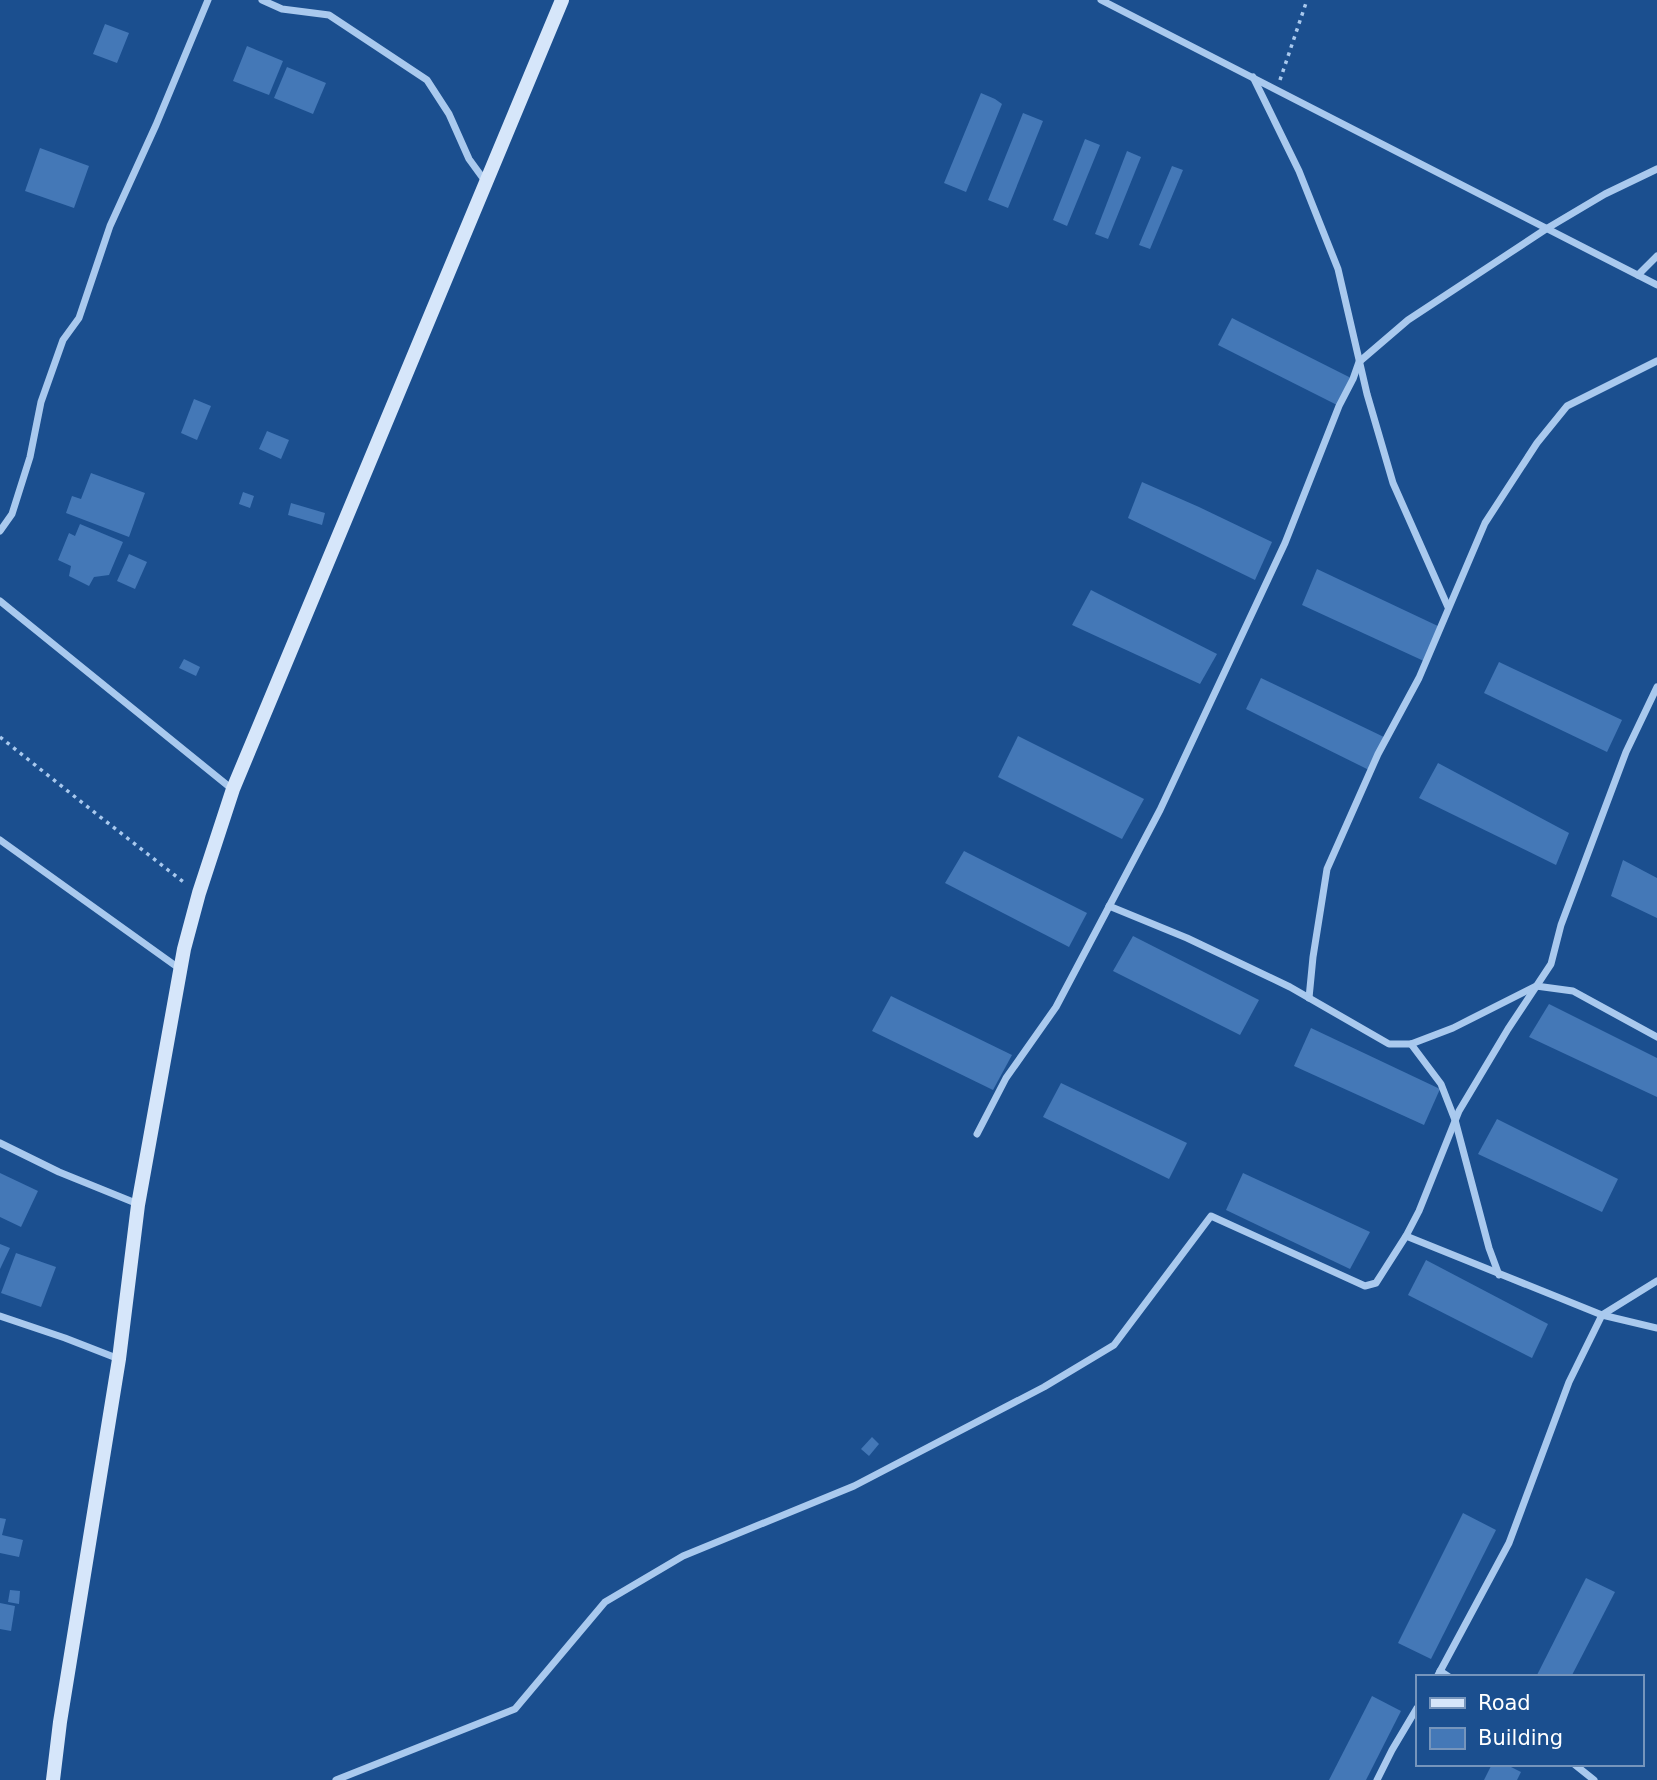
<svg xmlns="http://www.w3.org/2000/svg" width="1657" height="1780" font-family="'DejaVu Sans',sans-serif">
  <style>
    .building { fill: #4478b7 }
    .lines { fill: none; stroke-linecap: round; stroke-linejoin: round }
    .path { stroke: #a9c9ee; stroke-width: 3.5; stroke-dasharray: 3.5 5; stroke-linecap: butt }
    .street { stroke: #a9c9ee; stroke-width: 7 }
    .secondary { stroke: #d6e6fa; stroke-width: 14 }
  </style>
  <rect width="100%" height="100%" fill="#1b4f8f"/>
  <g class="building">
    <path d="M105,24L129,33L117,63L93,54Z"/>
    <path d="M247,46L283,61L269,95L233,81Z"/>
    <path d="M287,67L326,83L313,114L274,98Z"/>
    <path d="M981,93L995,99L1002,104L966,192L944,183Z"/>
    <path d="M1023,113L1043,121L1008,208L988,200Z"/>
    <path d="M1085,139L1100,145L1067,226L1053,220Z"/>
    <path d="M40,148L89,166L74,208L25,191Z"/>
    <path d="M1127,151L1141,157L1108,239L1095,234Z"/>
    <path d="M1172,166L1183,170L1150,249L1139,245Z"/>
    <path d="M1232,318L1353,379L1339,406L1218,345Z"/>
    <path d="M194,399L211,406L197,440L181,433Z"/>
    <path d="M267,431L289,440L281,459L259,449Z"/>
    <path d="M91,473L145,493L129,537L66,513L72,496L81,499Z"/>
    <path d="M1142,482L1199,507L1272,542L1255,580L1128,518Z"/>
    <path d="M243,492L254,496L250,508L239,504Z"/>
    <path d="M291,503L325,513L322,525L288,515Z"/>
    <path d="M80,524L123,542L109,575L94,577L89,586L69,576L71,566L58,560L69,533L75,536Z"/>
    <path d="M129,554L147,562L135,589L117,581Z"/>
    <path d="M1317,569L1440,627L1426,662L1302,605Z"/>
    <path d="M1091,590L1217,654L1200,684L1072,625Z"/>
    <path d="M184,659L200,667L196,676L179,668Z"/>
    <path d="M1499,662L1622,720L1607,752L1484,693Z"/>
    <path d="M1261,678L1386,738L1371,771L1246,709Z"/>
    <path d="M1018,736L1144,799L1122,839L998,777Z"/>
    <path d="M1438,763L1569,833L1556,865L1419,798Z"/>
    <path d="M964,851L1087,913L1069,947L945,883Z"/>
    <path d="M1623,860L1657,878V918L1611,896Z"/>
    <path d="M1133,936L1259,1000L1240,1035L1113,971Z"/>
    <path d="M891,996L1012,1055L993,1090L872,1031Z"/>
    <path d="M1549,1004L1657,1058V1097L1529,1037Z"/>
    <path d="M1311,1028L1440,1089L1424,1125L1294,1066Z"/>
    <path d="M1061,1083L1187,1143L1169,1179L1043,1117Z"/>
    <path d="M1497,1119L1618,1179L1602,1212L1478,1154Z"/>
    <path d="M0,1173L38,1191L21,1227L0,1217Z"/>
    <path d="M1243,1173L1370,1232L1350,1269L1226,1210Z"/>
    <path d="M0,1244L10,1248L0,1269Z"/>
    <path d="M16,1253L56,1267L41,1307L1,1293Z"/>
    <path d="M1426,1260L1548,1324L1532,1358L1408,1295Z"/>
    <path d="M872,1437L879,1444L869,1456L861,1449Z"/>
    <path d="M1463,1513L1496,1530L1431,1659L1398,1643Z"/>
    <path d="M0,1518L6,1519L2,1535L23,1540L19,1557L0,1553Z"/>
    <path d="M1586,1578L1615,1592L1571,1677H1536Z"/>
    <path d="M10,1590L20,1591L19,1604L8,1602Z"/>
    <path d="M0,1603L15,1606L11,1631L0,1629Z"/>
    <path d="M1372,1696L1401,1711L1366,1780H1329Z"/>
    <path d="M1492,1764H1505L1521,1772L1517,1780H1484Z"/>
  </g>
  <g class="lines">
    <g class="path">
      <path d="M1280,80L1307,0"/>
      <path d="M0,737L99,816L186,884"/>
    </g>
    <g class="street">
      <path d="M262,0L282,9L329,15L427,80L449,114L469,159L485,181"/>
      <path d="M1101,0L1657,285"/>
      <path d="M1253,77L1299,171L1338,269L1367,394L1393,483L1448,607"/>
      <path d="M1638,275L1657,256"/>
      <path d="M0,531L12,514L30,457L41,402L63,340L79,318L110,226L156,125L208,0"/>
      <path d="M0,601L232,789"/>
      <path d="M0,840L180,969"/>
      <path d="M1109,906L1187,938L1290,987L1389,1044H1411L1453,1028L1536,986L1573,991L1657,1037"/>
      <path d="M1309,998L1313,957L1327,869L1378,754L1419,678L1485,523L1537,443L1567,406L1657,361"/>
      <path d="M1411,1044L1441,1084L1455,1120L1489,1248L1499,1275"/>
      <path d="M977,1134L1006,1078L1056,1007L1160,810L1285,543L1339,406L1353,379L1359,362L1408,320L1546,229L1605,194L1657,169"/>
      <path d="M0,1143L59,1172L138,1204"/>
      <path d="M1406,1236L1419,1211L1459,1111L1508,1029L1551,964L1561,925L1626,752L1657,687"/>
      <path d="M0,1316L65,1338L119,1359"/>
      <path d="M1440,1671L1449,1677"/>
      <path d="M1437,1677L1509,1543L1569,1382L1602,1315L1657,1281"/>
      <path d="M1574,1764L1594,1780"/>
      <path d="M336,1780L515,1709L605,1602L683,1556L854,1486L1044,1387L1114,1345L1211,1216L1365,1286L1376,1283L1406,1236L1602,1315L1657,1328"/>
      <path d="M1377,1780L1392,1750L1417,1708"/>
    </g>
    <path class="secondary" d="M53,1780L60,1722L119,1359L138,1205L184,949L199,893L233,789L562,0"/>
  </g>
  <rect x="1416" y="1675" width="228" height="91" fill="#1b4f8f" stroke="#7695bc" stroke-width="2"/>
  <rect x="1430" y="1698" width="35" height="10" fill="#d6e6fa" stroke="#7695bc" stroke-width="2"/>
  <text x="1478" y="1710" font-size="21" fill="#ffffff">Road</text>
  <rect x="1430" y="1728" width="35" height="21" fill="#4478b7" stroke="#7695bc" stroke-width="2"/>
  <text x="1478" y="1745" font-size="21" fill="#ffffff">Building</text>
</svg>
